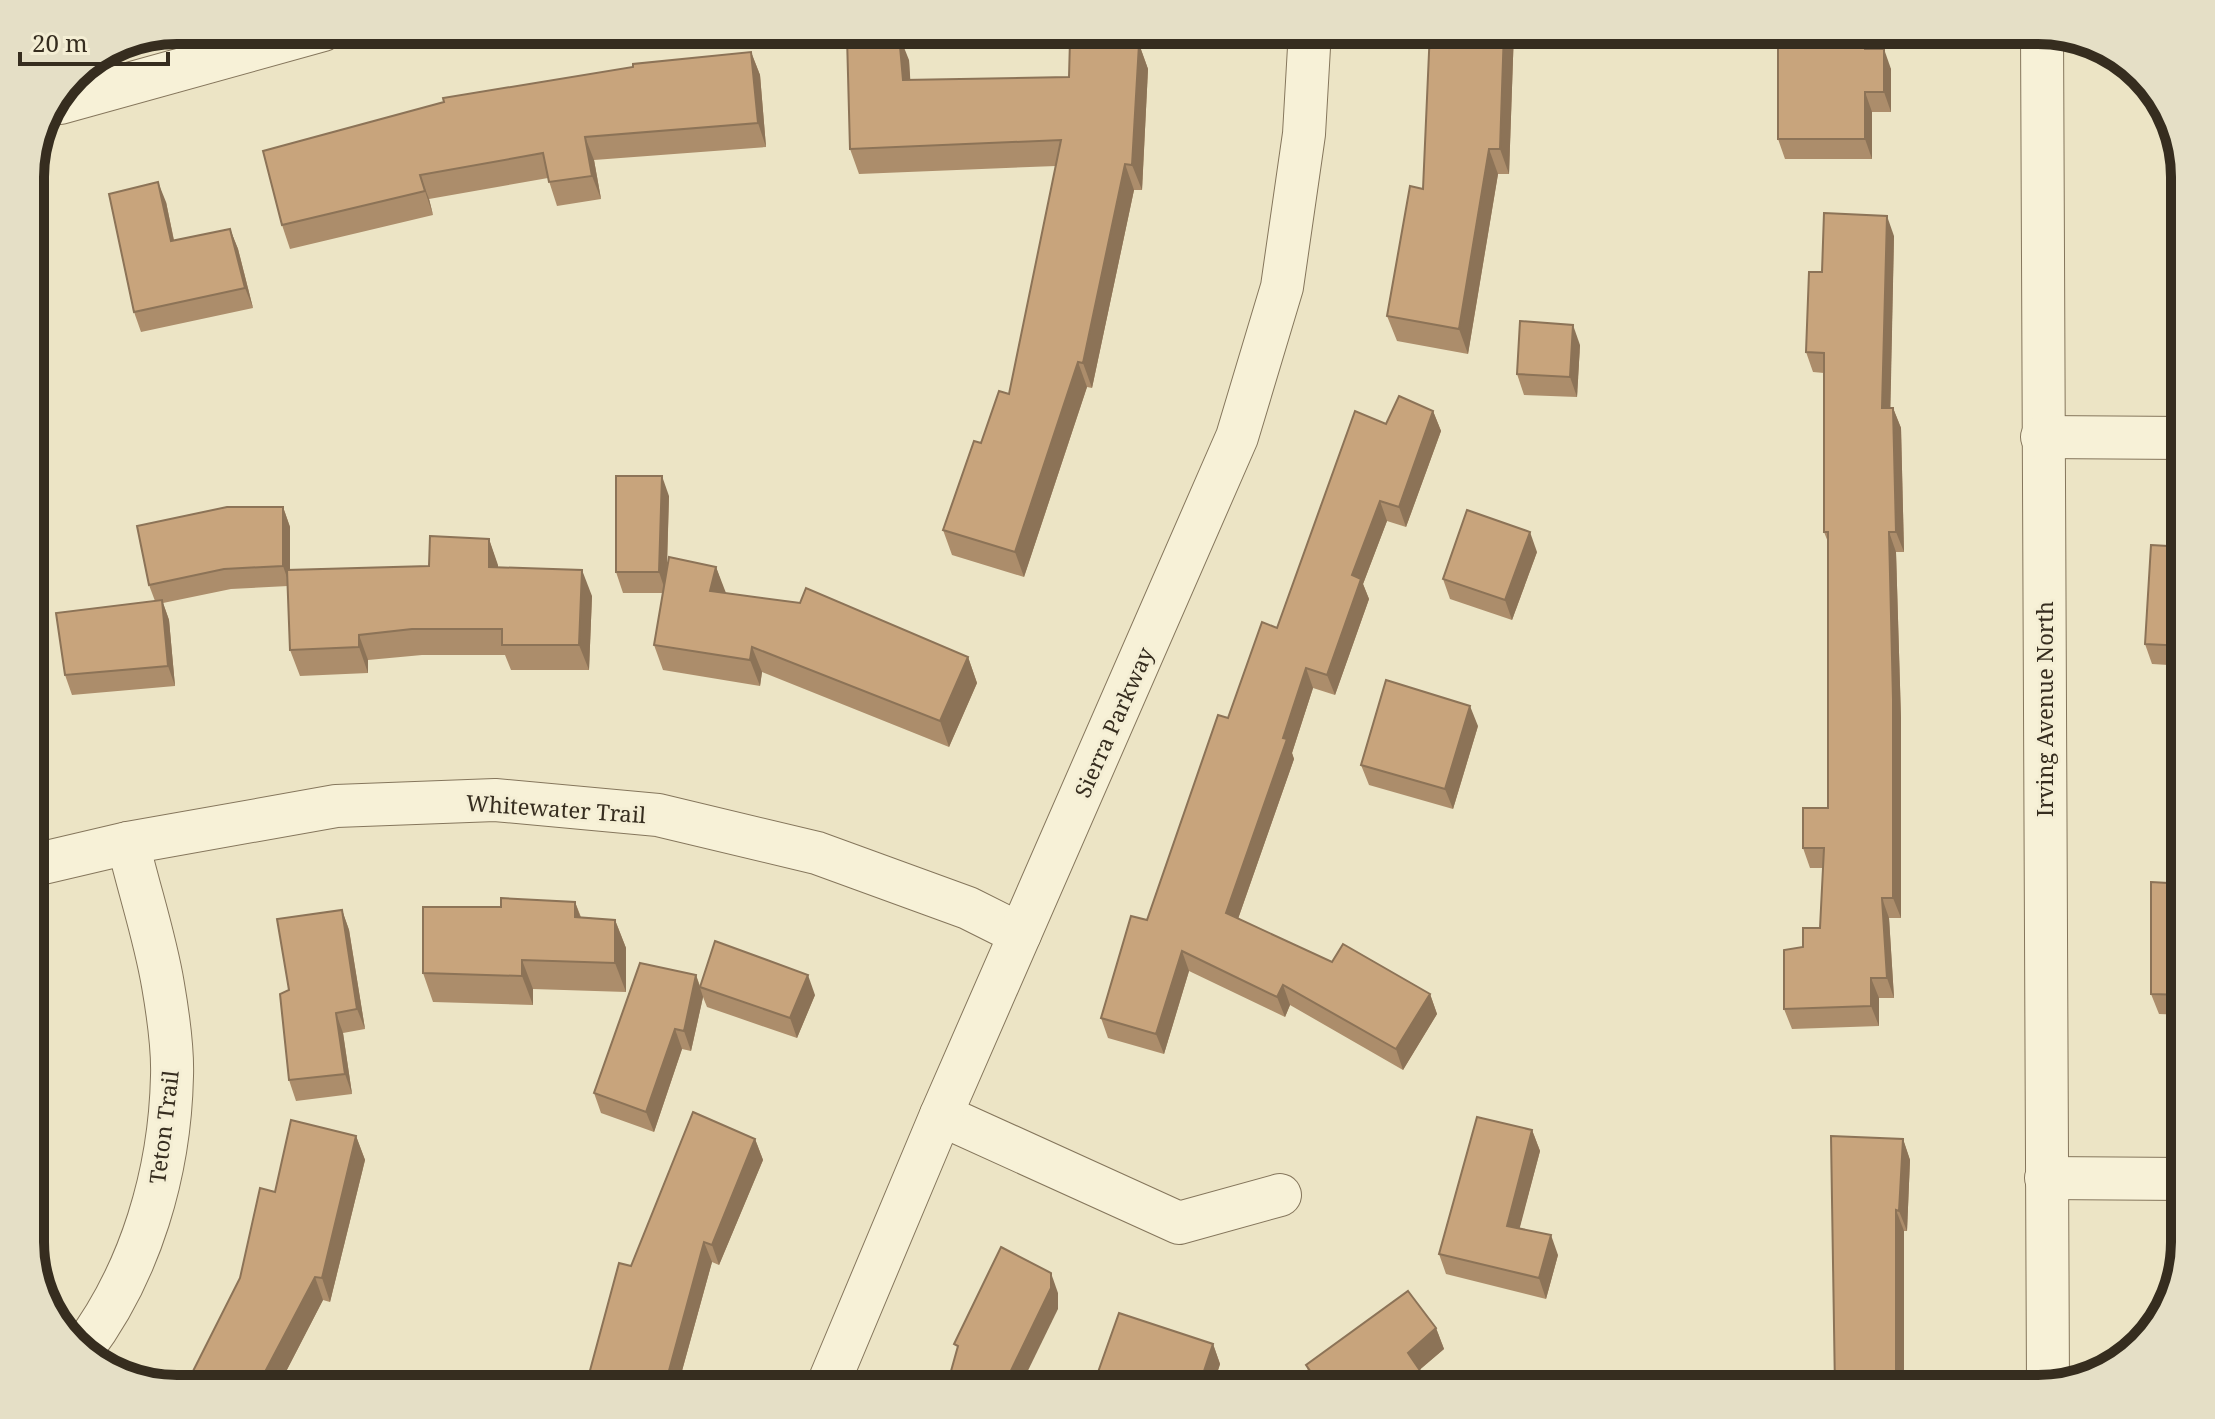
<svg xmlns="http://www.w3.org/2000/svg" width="2215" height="1419" font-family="'Noto Serif',serif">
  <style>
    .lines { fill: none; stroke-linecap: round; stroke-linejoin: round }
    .street-casing { stroke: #85765c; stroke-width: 44 }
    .street { stroke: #f7f1d7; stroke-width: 42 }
    .wall { fill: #ac8d6b }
    .shaded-wall { fill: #8c7357 }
    .building { fill: #c8a47c; stroke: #8c7357; stroke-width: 2 }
    .labels { text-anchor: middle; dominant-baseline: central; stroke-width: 6; stroke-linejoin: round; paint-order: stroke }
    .street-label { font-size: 22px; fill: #362d1f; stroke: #f4eed4 }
    .rim { fill: none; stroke: #362d1f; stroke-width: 10 }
  </style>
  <rect width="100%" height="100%" fill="#ece4c5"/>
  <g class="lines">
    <g class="street-casing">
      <g id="street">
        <path d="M2042,31L2048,1386"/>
        <path d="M60,103L323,30"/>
        <path d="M2042,437L2185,438"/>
        <path d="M30,866L128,843L336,806L495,800L658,815L817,853L968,908L1020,934"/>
        <path d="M941,1115L1179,1223L1280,1195"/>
        <path d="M2046,1178L2185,1179"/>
        <path d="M82,1350C141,1272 170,1172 172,1076C173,1047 168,1014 163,985C155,937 139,890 128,843"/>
        <path d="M826,1389L941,1115L1237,437L1282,287L1304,134L1310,30"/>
      </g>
    </g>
    <use href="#street" class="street"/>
  </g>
  <g class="wall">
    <path d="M1430,30H1514L1509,174H1498L1468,354L1397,341L1387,316L1423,189Z"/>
    <path d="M1872,30V49L1891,69V112H1872V159H1785L1778,139Z"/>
    <path d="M1139,44L1148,69L1142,190H1134L1092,388L1087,387L1024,577L952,555L943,530L981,443L1009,394L1056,166L859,174L850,149L909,60L910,80L1069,77Z"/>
    <path d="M751,52L760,75L766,147L594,160L601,199L557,206L548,178L429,199L433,215L290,249L282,225Z"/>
    <path d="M2185,177V261H2180L2170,232Z"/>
    <path d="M166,202L174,240L230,229L238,249L253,308L141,332L134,312Z"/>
    <path d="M1894,236L1890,408H1893L1901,428L1904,552H1896L1901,719V918H1889L1894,998H1879V1026L1792,1029L1784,1009L1803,947L1820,928L1823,868H1810L1803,848L1828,808V542L1824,532V373L1813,372L1806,352L1822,272Z"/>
    <path d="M30,252L45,308L30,311Z"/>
    <path d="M1580,345L1577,397L1524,395L1517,374Z"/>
    <path d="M1433,411L1441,431L1406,527L1387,521L1363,584L1369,599L1335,695L1313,688L1292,753L1294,759L1238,919L1332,962L1430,994L1437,1014L1403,1070L1290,1005L1285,1017L1189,971L1164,1054L1108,1038L1101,1018L1147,920L1228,718L1386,424Z"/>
    <path d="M669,496L667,569L716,567L725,593L968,657L977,683L949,747L762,672L760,686L663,670L654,645L663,593H623L616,572Z"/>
    <path d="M283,507L290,527V570L429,566L489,539L498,567L592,596L589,670H511L505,655H422L368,660V673L300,676L290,650L288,586L231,589L163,603L169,620L175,686L72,695L65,675L155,601L149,585Z"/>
    <path d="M2185,547V666L2152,664L2145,644Z"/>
    <path d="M1537,552L1512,620L1450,599L1443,579Z"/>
    <path d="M1478,726L1453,809L1369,785L1361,765Z"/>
    <path d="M2185,884V1015L2159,1014L2151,994Z"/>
    <path d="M575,902L581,917L615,920L626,948V992L533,989V1005L433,1002L423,973L501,907Z"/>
    <path d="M342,910L349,930L365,1029L343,1033L352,1094L296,1101L289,1080V990Z"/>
    <path d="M696,975L700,986L815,995L797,1038L707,1007L703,997L691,1051L682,1049L654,1132L601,1113L594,1093Z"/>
    <path d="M1532,1130L1540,1151L1519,1229L1558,1255L1546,1299L1446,1274L1439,1254Z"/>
    <path d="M356,1136L365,1160L330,1302L323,1300L277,1389H184L240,1278L275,1192Z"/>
    <path d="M755,1139L763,1160L719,1265L712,1262L677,1389H585L631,1266Z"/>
    <path d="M1903,1139L1910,1160L1907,1231H1904V1389H1835Z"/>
    <path d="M1436,1328L1444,1349L1419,1370L1427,1389H1316L1313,1385L1306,1365Z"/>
    <path d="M1213,1344L1220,1364L1212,1389H1102L1097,1375Z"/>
  </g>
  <g class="shaded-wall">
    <path d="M1504,30H1514L1509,174L1500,149Z"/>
    <path d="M1865,30H1872V70L1865,49Z"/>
    <path d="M899,35L909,60L912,106L903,80Z"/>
    <path d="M1139,44L1148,69L1142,190L1132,165Z"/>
    <path d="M1884,49L1891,69V112L1884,92Z"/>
    <path d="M751,52L760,75L766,147L758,123Z"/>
    <path d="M1865,92L1872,112V159L1865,139Z"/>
    <path d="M585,137L594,160L601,199L592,176Z"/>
    <path d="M1489,149L1498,174L1468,354L1459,329Z"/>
    <path d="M1125,164L1134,190L1092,388L1083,363Z"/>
    <path d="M420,175L429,199L433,215L425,191Z"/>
    <path d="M158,182L166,202L178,261L171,241Z"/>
    <path d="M1887,216L1894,236L1890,429L1882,408Z"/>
    <path d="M230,229L238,249L253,308L245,288Z"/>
    <path d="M30,252L45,308L37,288L30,260Z"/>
    <path d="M1573,325L1580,345L1577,397L1570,377Z"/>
    <path d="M1078,362L1087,387L1024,577L1015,552Z"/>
    <path d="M1893,408L1901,428L1904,552L1896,532Z"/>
    <path d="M1433,411L1441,431L1406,527L1399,507Z"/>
    <path d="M662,476L669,496L666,593L659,572Z"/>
    <path d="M1380,501L1387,521L1363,584L1369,599L1335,695L1327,675L1352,575Z"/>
    <path d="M283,507L290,527V586L283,566Z"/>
    <path d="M1530,532L1537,552L1512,620L1505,600Z"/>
    <path d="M1889,532L1896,552L1901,719V918L1893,898Z"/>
    <path d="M489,539L498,565V593L489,567Z"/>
    <path d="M716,567L726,593L719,617L710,591Z"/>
    <path d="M582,570L592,596L589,670L579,645Z"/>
    <path d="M162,600L169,620L175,686L168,666Z"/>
    <path d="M359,635L368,660V673L359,647Z"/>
    <path d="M752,647L762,672L760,686L750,660Z"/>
    <path d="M968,657L977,683L949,747L940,721Z"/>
    <path d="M1306,668L1313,688L1292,753L1294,759L1233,933L1226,913Z"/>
    <path d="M1470,706L1478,726L1453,809L1445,789Z"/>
    <path d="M1882,898L1889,918L1894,998L1887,978Z"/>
    <path d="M575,902L585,930L575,917Z"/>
    <path d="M342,910L349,930L365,1029L357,1009Z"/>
    <path d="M615,920L626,948V992L615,963Z"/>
    <path d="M1182,951L1189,971L1164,1054L1156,1034Z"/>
    <path d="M522,960L533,989V1005L522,976Z"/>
    <path d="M696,975L703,997L691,1051L684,1031Z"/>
    <path d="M808,975L815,995L797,1038L790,1018Z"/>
    <path d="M1871,978L1879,998V1026L1871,1006Z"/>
    <path d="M1283,985L1290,1005L1285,1017L1277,997Z"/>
    <path d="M1430,994L1437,1014L1403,1070L1396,1049Z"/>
    <path d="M336,1013L343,1033L352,1094L345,1074Z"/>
    <path d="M675,1029L682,1049L654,1132L646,1112Z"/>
    <path d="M1532,1130L1540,1151L1515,1246L1507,1226Z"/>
    <path d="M356,1136L365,1160L330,1302L322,1278Z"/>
    <path d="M755,1139L763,1160L719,1265L712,1245Z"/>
    <path d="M1903,1139L1910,1160L1907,1231L1899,1211Z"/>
    <path d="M1896,1210L1904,1231V1389H1896Z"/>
    <path d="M1551,1235L1558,1255L1546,1299L1539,1278Z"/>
    <path d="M704,1242L712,1262L677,1389H664Z"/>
    <path d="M1051,1273L1058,1293V1309L1019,1389H1004L1003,1387Z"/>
    <path d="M315,1277L323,1300L277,1389H256Z"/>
    <path d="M1436,1328L1444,1349L1416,1373L1408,1353Z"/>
    <path d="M1213,1344L1220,1364L1212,1389H1198Z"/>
    <path d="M1421,1372L1427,1389H1397Z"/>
  </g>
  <g class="building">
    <path d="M1430,30H1504L1500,149H1489L1459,329L1387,316L1410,186L1423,189Z"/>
    <path d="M1778,30H1865V49H1884V92H1865V139H1778Z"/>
    <path d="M899,35L903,80L1069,77L1070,40L1139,44L1132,165L1125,164L1083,363L1078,362L1015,552L943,530L974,441L981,443L999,391L1009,394L1061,140L850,149L847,37Z"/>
    <path d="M751,52L758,123L585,137L592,176L549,182L543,153L420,175L425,191L282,225L263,151L444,102L443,98L633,67V64Z"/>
    <path d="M2167,108L2185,177V232H2170Z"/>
    <path d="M158,182L171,241L230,229L245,288L134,312L109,194Z"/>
    <path d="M1824,213L1887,216L1882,408H1893L1896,532H1889L1893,699V898H1882L1887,978H1871V1006L1784,1009V950L1803,947V928H1820L1824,848H1803V808H1828V532H1824V353L1806,352L1809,272H1822Z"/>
    <path d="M30,260L37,288L30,289Z"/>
    <path d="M1520,321L1573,325L1570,377L1517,374Z"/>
    <path d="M1399,396L1433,411L1399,507L1380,501L1352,575L1361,579L1327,675L1306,668L1283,738L1287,739L1226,913L1332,962L1343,944L1430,994L1396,1049L1283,985L1277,997L1182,951L1156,1034L1101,1018L1131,916L1147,920L1218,715L1228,718L1262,622L1277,628L1355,411L1386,424Z"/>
    <path d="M616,476H662L659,572H616Z"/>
    <path d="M227,507H283V566L224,569L149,585L137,526Z"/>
    <path d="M1467,510L1530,532L1505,600L1443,579Z"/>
    <path d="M430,536L489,539V567L582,570L579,645H502V629H412L359,635V647L290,650L287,570L429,566Z"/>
    <path d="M2151,545L2185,547V646L2145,644Z"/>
    <path d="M669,557L716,567L710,591L800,603L806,588L968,657L940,721L752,647L750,660L654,645Z"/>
    <path d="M162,600L168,666L65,675L56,613Z"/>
    <path d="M1386,680L1470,706L1445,789L1361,765Z"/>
    <path d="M2151,882L2185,884V995L2151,994Z"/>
    <path d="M501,898L575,902V917L615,920V963L522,960V976L423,973V907H501Z"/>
    <path d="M342,910L357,1009L336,1013L345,1074L289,1080L280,994L289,990L277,919Z"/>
    <path d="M715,941L808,975L790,1018L700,987Z"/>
    <path d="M640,963L696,975L684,1031L675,1029L646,1112L594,1093Z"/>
    <path d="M693,1112L755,1139L712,1245L704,1242L664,1389H585L619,1263L631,1266Z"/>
    <path d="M1477,1117L1532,1130L1507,1226L1551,1235L1539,1278L1439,1254Z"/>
    <path d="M291,1120L356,1136L322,1278L315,1277L256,1389H184L240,1278L260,1188L275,1192Z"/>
    <path d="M1831,1136L1903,1139L1899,1211L1896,1210V1389H1835Z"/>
    <path d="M1001,1247L1051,1273V1288L1003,1387L1011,1389H946L958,1346L954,1344Z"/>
    <path d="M1408,1291L1436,1328L1408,1353L1421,1372L1397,1389H1323L1306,1365Z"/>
    <path d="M1119,1313L1213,1344L1198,1389H1142L1097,1375Z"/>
  </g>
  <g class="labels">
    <g class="street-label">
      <text transform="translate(2044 709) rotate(-90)">Irving Avenue North</text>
      <text transform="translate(1113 722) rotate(-66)">Sierra Parkway</text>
      <text transform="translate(556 808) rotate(4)">Whitewater Trail</text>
      <text transform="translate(163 1127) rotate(-83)">Teton Trail</text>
    </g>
  </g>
  <path d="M0 0H2215V1419H0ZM177 44H2038A133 133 0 0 1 2171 177V1242A133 133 0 0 1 2038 1375H177A133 133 0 0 1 44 1242V177A133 133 0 0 1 177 44Z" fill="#e5dfc6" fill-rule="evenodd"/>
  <path class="rim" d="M177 44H2038A133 133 0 0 1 2171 177V1242A133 133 0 0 1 2038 1375H177A133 133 0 0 1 44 1242V177A133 133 0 0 1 177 44Z"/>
  <path d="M20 52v12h148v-12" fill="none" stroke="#362d1f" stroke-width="4"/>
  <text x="32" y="52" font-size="24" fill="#362d1f" stroke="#f4eed4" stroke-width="6" paint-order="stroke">20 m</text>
</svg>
